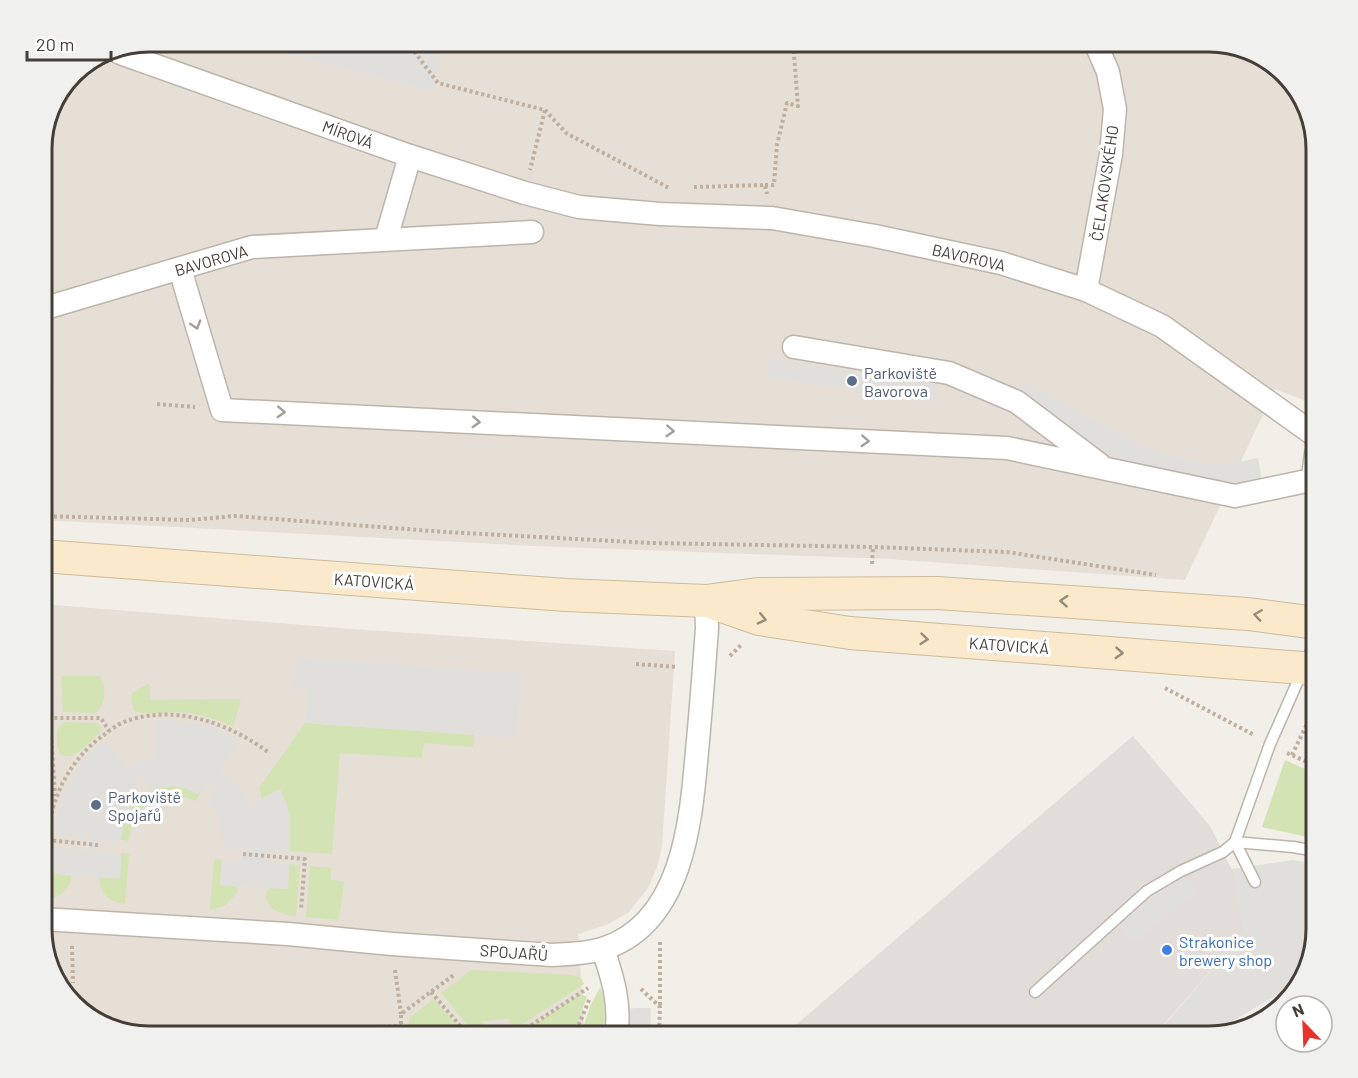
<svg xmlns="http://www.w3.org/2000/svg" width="1358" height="1078" font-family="Barlow,sans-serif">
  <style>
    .residential { fill: #e6dfd6 }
    .industrial { fill: #e2ddd9 }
    .green { fill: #d3e3b4 }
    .parking { fill: #e1dfdc }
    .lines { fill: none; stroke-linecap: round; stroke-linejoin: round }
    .lane-casing { stroke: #bdb5ab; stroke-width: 13 }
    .street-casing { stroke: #bdb5ab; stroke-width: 25 }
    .secondary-casing { stroke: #cebc9b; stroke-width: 34 }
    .path { stroke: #beaf9e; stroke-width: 4; stroke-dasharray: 3 3; stroke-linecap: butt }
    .lane { stroke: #fff; stroke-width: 10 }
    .street { stroke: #fff; stroke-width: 22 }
    .secondary { stroke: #faeacb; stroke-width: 32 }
    .oneway { stroke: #a29e9b }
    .oneway2 { stroke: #968b7a }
    .service-dot { fill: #5c6f8a; stroke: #fff; stroke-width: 2 }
    .shop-dot { fill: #3f7fe0; stroke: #fff; stroke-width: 2 }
    .labels { text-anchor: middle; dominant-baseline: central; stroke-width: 6; stroke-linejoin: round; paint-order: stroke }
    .street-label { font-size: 16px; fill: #453e37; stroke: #fff }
    .service-label { font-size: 16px; fill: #4e5e75; stroke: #fff; text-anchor: start }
    .shop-label { font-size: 16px; fill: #366cbe; stroke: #fff; text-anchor: start }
    .rim { fill: none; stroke: #453e37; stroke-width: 3 }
  </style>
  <rect width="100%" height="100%" fill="#f2eee8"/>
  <g class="residential">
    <path d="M150,42H1209L1279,69L1305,102L1316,150V405L1275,389L1185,580L888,559L534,546L42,520V142L53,102L78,69Z"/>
    <path d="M42,604L352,629L675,651L662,847L657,867L648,888L628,913L606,925L578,934L584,1025L580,1036H149L79,1009L53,976L42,935Z"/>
  </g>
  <path class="industrial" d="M1133,736L1210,826L1234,874L1245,931L1154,1036H783Z"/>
  <g class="green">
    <path d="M61,676H100C107,690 106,702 96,713L63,712Z"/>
    <path d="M150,683V700L241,699L233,727C214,718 194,712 172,712C159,712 146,715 134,711L131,699L132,693Z"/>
    <path d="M64,722L97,723L101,727V731C91,740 75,762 61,755L57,747V730Z"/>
    <path d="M305,723L474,735L473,747L424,743L422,758L340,753L332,854L290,851V820L279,789L262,799L259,788Z"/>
    <path d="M1285,760L1316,774V839L1262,827Z"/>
    <path d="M173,786L185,788L200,795L195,801C182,795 170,794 156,798L151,791Z"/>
    <path d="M143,796L147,803C135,814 130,825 129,841L121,840C122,821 128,808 143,796Z"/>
    <path d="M52,847L50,873L72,876C68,893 58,898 42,899V853Z"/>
    <path d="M121,853L129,854L125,904C109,902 100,894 99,877L120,878Z"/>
    <path d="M214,859L222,860L220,884L235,886L238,891L225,906L210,910Z"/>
    <path d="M289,864L300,865L296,916C282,915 262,909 267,891L270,888L288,889Z"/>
    <path d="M310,866L331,868V880L344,881L339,920L306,917Z"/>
    <path d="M471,970L572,975L581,978L584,984L519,1026L509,1023V1019L483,1021V1026L471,1029L441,993Z"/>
    <path d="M600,988L604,997L605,1022L600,1028L584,1025L590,1006Z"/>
    <path d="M580,994L587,997L572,1036H526V1030Z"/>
    <path d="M434,999L464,1034L461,1036H408L409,1018Z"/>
  </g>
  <g class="parking">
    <path d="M281,42H467V48L441,50L439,72L434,92L281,53Z"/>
    <path d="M769,358L938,384L935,403L766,377Z"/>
    <path d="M1026,382L1136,442L1173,456L1212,465L1234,463L1258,458L1262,481L1240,485L1222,484L1151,473L1119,459L1046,416L1017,395Z"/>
    <path d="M297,657L521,673L516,738L305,723L308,690L294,689Z"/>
    <path d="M170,720L202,723L216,728L241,741L220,770L240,789L249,806L280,789L288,808L290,820V851L268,850L267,862L289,864L288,889L220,885L222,860L242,861L243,848L223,847L220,821L207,800L217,786L211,782L200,795L185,788L173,786L151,791L142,776L134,780L143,796L135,802L124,821L121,840L99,839L98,852L121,853L120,879L50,873L52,847L89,850V838L54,834L59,803L76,769L89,753L105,739L126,769L156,756L154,721Z"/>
    <path d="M1293,860L1316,864V929L1295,984L1208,1036H1155L1245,931L1232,869Z"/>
    <path d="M1181,871L1198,890L1134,944L1113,920Z"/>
    <path d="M636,1008H651L650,1036H580L584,1025L617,1030L619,1010Z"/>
  </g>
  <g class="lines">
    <g class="lane-casing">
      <g id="lane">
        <path d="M1235,842L1293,847L1316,851"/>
        <path d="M1235,842L1255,882"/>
        <path d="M1035,992L1147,891L1181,871L1223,852L1235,842L1270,744L1316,640"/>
      </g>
    </g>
    <g class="street-casing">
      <g id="street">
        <path d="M120,53L410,156L525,193L579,207L660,214L772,218L875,236L1001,263L1086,290L1162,326L1316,436"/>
        <path d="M386,239L410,156"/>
        <path d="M180,269L222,410L1007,448L1235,496L1316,479"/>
        <path d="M1086,290L1111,154L1115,109L1108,72L1095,42"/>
        <path d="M42,309L252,247L532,232"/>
        <path d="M794,347L949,373L1017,402L1099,464"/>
        <path d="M1316,474L1314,469L1316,454"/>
        <path d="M42,919L288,934L392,944L552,955C569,954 585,954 602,949C683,924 691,821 697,751C701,710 704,669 707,628L706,601"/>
        <path d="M603,949C613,979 621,1004 616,1036"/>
      </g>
    </g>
    <g class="secondary-casing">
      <g id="secondary">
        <path d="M42,556L566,595L706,601L758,594L937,593L1248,614L1316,623"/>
        <path d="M713,603L759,619L850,633L1316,669"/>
      </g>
    </g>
    <g class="path">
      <path d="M407,42L438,83L545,110L530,170"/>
      <path d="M545,110L566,133L669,188"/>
      <path d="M765,185H774L777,145L787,103L798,106L793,42"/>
      <path d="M694,187L765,185L767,194"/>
      <path d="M157,404L195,407"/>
      <path d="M42,516L189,520L235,516L446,532L651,543L873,547L1007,552L1156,575"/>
      <path d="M872,564L873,547"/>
      <path d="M730,656L742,644"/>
      <path d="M636,664L678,667"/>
      <path d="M1165,688L1254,735"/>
      <path d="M42,707L50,718H101L109,731"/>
      <path d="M42,718H50L55,796"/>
      <path d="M1287,753L1316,766"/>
      <path d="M1292,755L1306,726L1316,716"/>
      <path d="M98,845L47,840C51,799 67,763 101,737C108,732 116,725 124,722C173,703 229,723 268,752"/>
      <path d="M243,854L305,859L301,910"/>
      <path d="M660,942V1006"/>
      <path d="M72,946L73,983"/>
      <path d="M395,970L401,1014"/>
      <path d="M641,989L660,1007L659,1036"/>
      <path d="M431,992L469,1036"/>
      <path d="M74,997V1003"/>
      <path d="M382,1027L401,1026"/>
      <path d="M516,1035L588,988"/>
      <path d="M327,1036L336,1027H365"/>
      <path d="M401,1036V1014L455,974"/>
      <path d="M474,1036C486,1031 497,1030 510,1030L516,1036"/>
      <path d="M574,1036L590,998"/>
    </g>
    <use href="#lane" class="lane"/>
    <use href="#street" class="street"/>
    <use href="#secondary" class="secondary"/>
  </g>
  <defs><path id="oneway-chevron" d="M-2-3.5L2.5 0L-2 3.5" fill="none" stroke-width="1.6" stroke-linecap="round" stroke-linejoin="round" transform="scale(1.5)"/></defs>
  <g class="oneway">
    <use href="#oneway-chevron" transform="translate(196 325) rotate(73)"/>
    <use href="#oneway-chevron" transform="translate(281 412) rotate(3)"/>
    <use href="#oneway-chevron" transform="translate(476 422) rotate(3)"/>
    <use href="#oneway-chevron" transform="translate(670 431) rotate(3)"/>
    <use href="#oneway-chevron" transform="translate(865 441) rotate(3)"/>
  </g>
  <g class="oneway2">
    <use href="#oneway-chevron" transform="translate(1064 601) rotate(-176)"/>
    <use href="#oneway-chevron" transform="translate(1258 615) rotate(-172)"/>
    <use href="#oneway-chevron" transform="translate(762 619) rotate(13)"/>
    <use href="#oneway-chevron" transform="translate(924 639) rotate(5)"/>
    <use href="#oneway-chevron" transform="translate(1119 653) rotate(4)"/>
  </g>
  <g class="service-dot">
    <circle cx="852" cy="381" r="6"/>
    <circle cx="96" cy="805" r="6"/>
  </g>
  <circle class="shop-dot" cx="1167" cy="950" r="6"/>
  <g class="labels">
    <g class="street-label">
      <text transform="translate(348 134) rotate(20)">MÍROVÁ</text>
      <text transform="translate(1104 183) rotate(-82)">ČELAKOVSKÉHO</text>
      <text transform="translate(969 257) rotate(13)">BAVOROVA</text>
      <text transform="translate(211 260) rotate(-16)">BAVOROVA</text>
      <text transform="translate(374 581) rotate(4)">KATOVICKÁ</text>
      <text transform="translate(1009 645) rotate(4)">KATOVICKÁ</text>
      <text transform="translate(514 952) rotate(4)">SPOJAŘŮ</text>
    </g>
    <g class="service-label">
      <text x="864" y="372">Parkoviště<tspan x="864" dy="18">Bavorova</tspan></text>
      <text x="108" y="796">Parkoviště<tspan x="108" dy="18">Spojařů</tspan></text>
    </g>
    <g class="shop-label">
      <text x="1179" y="941">Strakonice<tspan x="1179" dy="18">brewery shop</tspan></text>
    </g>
  </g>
  <path d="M0 0H1358V1078H0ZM149 52H1209A97 97 0 0 1 1306 149V929A97 97 0 0 1 1209 1026H149A97 97 0 0 1 52 929V149A97 97 0 0 1 149 52Z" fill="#f0f0ef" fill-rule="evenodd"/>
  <path class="rim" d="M149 52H1209A97 97 0 0 1 1306 149V929A97 97 0 0 1 1209 1026H149A97 97 0 0 1 52 929V149A97 97 0 0 1 149 52Z"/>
  <g transform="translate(1304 1024) rotate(337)"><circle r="28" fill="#ffffff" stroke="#b5b2af" stroke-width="1.5"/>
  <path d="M0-4.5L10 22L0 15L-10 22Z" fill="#e7342a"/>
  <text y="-9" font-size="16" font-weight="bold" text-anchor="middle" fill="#453e37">N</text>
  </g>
  <path d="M27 51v9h84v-9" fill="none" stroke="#453e37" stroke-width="3"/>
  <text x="36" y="51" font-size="18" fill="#453e37" stroke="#ffffff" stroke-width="4.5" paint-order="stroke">20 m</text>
</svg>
